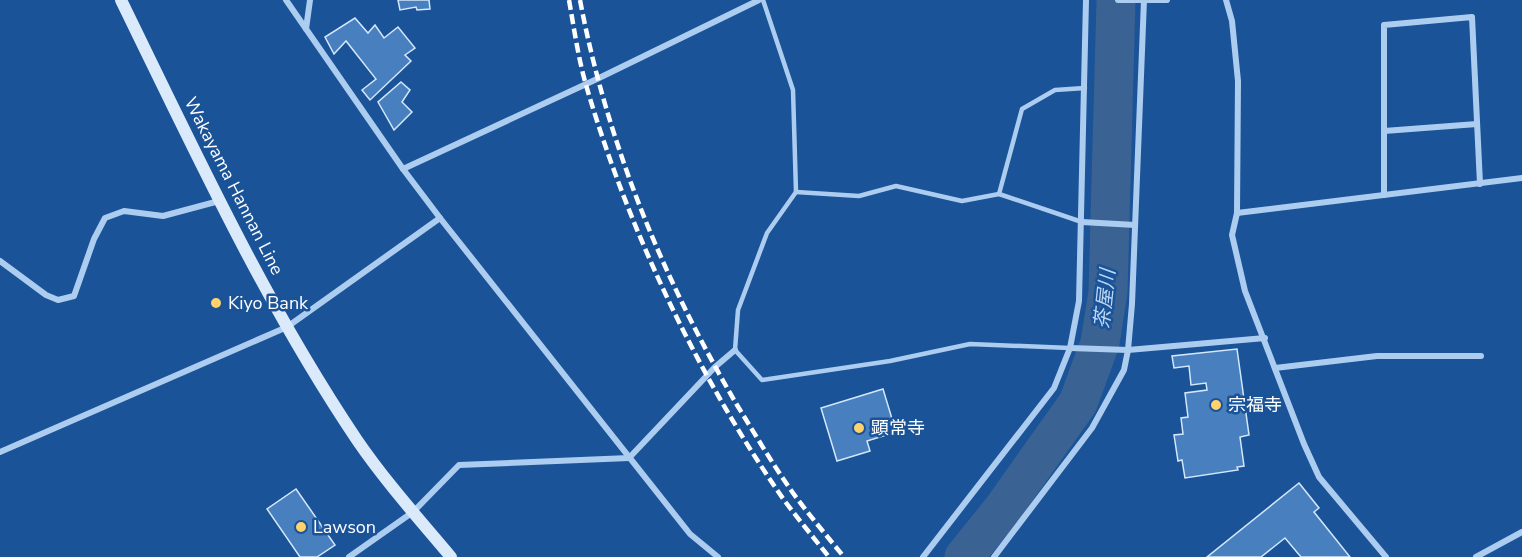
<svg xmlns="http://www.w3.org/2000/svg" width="1522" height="557" font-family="'Nunito Sans','Noto Sans JP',sans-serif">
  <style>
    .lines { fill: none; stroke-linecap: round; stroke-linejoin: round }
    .river { stroke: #3a6393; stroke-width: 39 }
    .building { fill: #477fbf; stroke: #d4e7fb; stroke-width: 1.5 }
    .service { stroke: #adcdf0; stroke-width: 4.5 }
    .minor { stroke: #adcdf0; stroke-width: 6 }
    .secondary { stroke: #dbeafb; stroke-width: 12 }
    .rail { stroke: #fff; stroke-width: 4.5; stroke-dasharray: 10 4.5; stroke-linecap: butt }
    .poi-dot { fill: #ffd26c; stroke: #1a5397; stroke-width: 2 }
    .labels { text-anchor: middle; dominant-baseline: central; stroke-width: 5; stroke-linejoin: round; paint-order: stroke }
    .street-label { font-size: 18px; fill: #fff; stroke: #1a5397 }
    .poi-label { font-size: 18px; fill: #fff; stroke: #1a5397; text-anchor: start }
    .water-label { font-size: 20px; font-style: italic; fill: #bad7f7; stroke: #1a5397 }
  </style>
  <rect width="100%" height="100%" fill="#1a5397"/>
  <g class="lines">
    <path class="river" d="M964,557L1002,510L1078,403L1100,343L1108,292L1116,0"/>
  </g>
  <g class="building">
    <path d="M398,0H429L430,9L417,10L416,7L400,10Z"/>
    <path d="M355,18L368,33L375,25L384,38L398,27L415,48L405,55L411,61L370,100L362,90L376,79L346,41L334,54L325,37Z"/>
    <path d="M401,82L410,90L402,102L412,112L394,130L378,102Z"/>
    <path d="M1237,349L1249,435L1240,437L1244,466L1237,467L1238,470L1185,478L1182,460L1178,461L1174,435L1183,434L1181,418L1188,417L1185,393L1207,390L1206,383L1191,385L1189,366L1174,368L1172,356Z"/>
    <path d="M883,389L896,432L867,441L870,451L837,461L821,408Z"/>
    <path d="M1299,483L1319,508L1314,512L1350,557H1301L1285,538L1261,557H1207Z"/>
    <path d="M296,489L335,545L317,557H300L267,509Z"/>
  </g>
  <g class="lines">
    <g class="service">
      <path d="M763,0L793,90L796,192L767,233L738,310L735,350L762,380L890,361L970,344L1070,348"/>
      <path d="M796,192L859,196L896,186L962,201L999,194L1082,222"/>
      <path d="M999,194L1022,109L1055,90L1085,88"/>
    </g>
    <g class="minor">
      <path d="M286,0L403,169L440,218L690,534L718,557"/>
      <path d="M1118,0H1167"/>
      <path d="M1226,0L1232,21L1238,81L1237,213L1232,235L1245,291L1304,444L1319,477L1386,557"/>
      <path d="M306,29L310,0"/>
      <path d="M1384,131L1477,124"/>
      <path d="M403,169L597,79L759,0"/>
      <path d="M1384,195V25L1472,17L1480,184"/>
      <path d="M1237,213L1522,178"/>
      <path d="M1082,222L1135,225"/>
      <path d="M0,261L46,295L58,300L74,296L94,239L105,218L124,211L163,216L219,201"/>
      <path d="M1070,348L1128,350L1265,338"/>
      <path d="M1275,368L1377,356H1481"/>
      <path d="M0,452L287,327L440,218"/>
      <path d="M349,557L413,512L459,465L629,458L715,367L735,350"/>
      <path d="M923,557L1054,388L1070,348L1079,301L1086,0"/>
      <path d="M994,557L1092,428L1124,370L1128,350L1132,304L1144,0"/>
      <path d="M1476,557L1522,532"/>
    </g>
    <path class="secondary" d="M121,0C194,149 264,302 357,440C385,481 419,519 451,557"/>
    <g class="rail">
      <path d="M569,0C574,28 578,57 586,85C628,229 698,377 784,500C798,519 814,538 829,557"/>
      <path d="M580,0C607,143 663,279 737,405C755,434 773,465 793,493C809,515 827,536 844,557"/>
    </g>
  </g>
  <g class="poi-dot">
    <circle cx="216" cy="303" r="6"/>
    <circle cx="1216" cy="405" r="6"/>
    <circle cx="859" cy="428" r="6"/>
    <circle cx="301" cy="527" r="6"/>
  </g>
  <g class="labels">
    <g class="street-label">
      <text transform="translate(234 186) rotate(63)">Wakayama Hannan Line</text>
    </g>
    <g class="poi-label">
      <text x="228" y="303">Kiyo Bank</text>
      <text x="1228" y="405">宗福寺</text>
      <text x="871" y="428">顕常寺</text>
      <text x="313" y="527">Lawson</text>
    </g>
    <g class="water-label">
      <text transform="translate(1105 299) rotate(-84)">茶屋川</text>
    </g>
  </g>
</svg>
